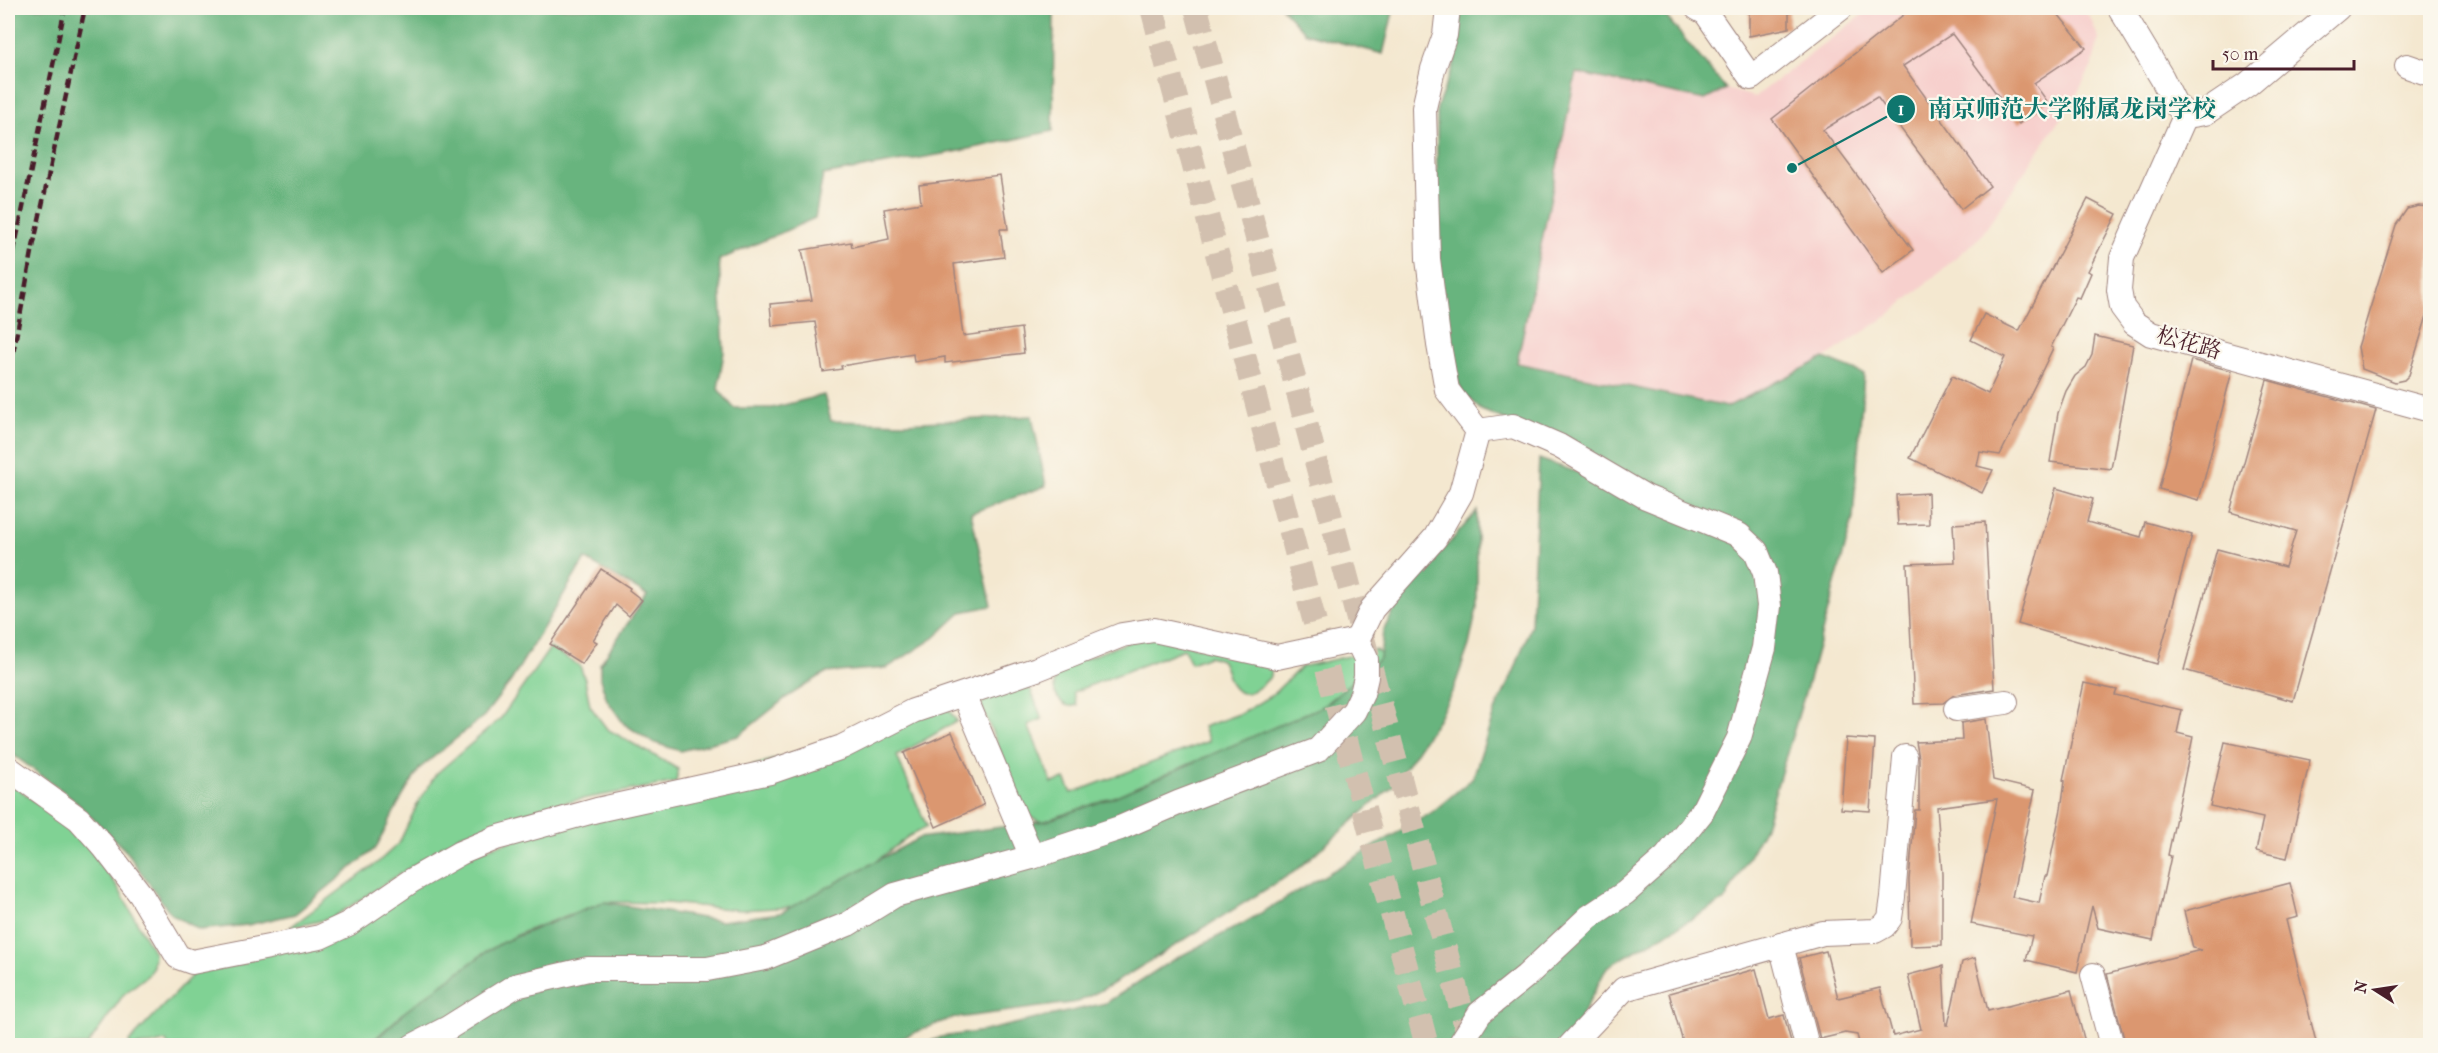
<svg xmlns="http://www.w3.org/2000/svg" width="2438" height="1053" font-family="'IM FELL French Canon','Noto Serif SC',serif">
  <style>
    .built { fill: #f7d0cd }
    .green { fill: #80d294; stroke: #657860; stroke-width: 1.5 }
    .forest { fill: #68b47e; stroke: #596a54; stroke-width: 1.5 }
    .building { fill: #db9770 }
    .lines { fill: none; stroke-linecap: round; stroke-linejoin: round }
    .minor-tunnel { stroke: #d2c0af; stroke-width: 24; stroke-dasharray: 24 12; stroke-linecap: butt }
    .minor-casing { stroke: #9f847e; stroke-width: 26 }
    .minor { stroke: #fff; stroke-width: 24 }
    .rail { stroke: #4a1f2b; stroke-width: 4.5; stroke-dasharray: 9 4.5; stroke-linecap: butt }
    .labels { text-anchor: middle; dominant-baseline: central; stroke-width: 4.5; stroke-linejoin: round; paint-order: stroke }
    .street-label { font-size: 22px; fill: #4a1f2b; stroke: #fbf7ec }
    .leader { fill: none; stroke: #0f766e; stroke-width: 2 }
    .callout-dot { fill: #0f766e; stroke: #fbf7ec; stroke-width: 2 }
    .mark-label { font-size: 18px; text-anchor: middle; font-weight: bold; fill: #fff }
    .callout-label { font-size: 24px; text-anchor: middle; font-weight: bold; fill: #0f766e; stroke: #fbf7ec; stroke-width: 4.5; stroke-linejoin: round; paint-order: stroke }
  </style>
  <rect width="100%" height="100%" fill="#fbf7ec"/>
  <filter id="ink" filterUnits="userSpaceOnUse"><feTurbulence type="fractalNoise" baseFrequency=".0167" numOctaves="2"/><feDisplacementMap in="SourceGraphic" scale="12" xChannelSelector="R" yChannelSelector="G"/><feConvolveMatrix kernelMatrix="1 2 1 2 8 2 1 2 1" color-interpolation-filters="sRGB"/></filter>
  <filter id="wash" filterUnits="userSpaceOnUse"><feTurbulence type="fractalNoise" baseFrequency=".008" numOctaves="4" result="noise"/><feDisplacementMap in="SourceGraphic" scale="24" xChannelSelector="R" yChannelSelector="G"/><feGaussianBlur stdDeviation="1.35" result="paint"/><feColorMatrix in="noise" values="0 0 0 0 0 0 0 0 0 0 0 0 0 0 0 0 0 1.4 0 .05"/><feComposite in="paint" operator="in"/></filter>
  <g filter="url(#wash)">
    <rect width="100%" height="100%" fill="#f4e8d0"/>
    <path class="built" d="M1871,8H2079L2090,17L2099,39L2092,66L2077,94L1981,236L1892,313L1824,358L1727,407L1517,363L1576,73L1705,100L1726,89L1755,97Z"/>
    <g class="green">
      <path d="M1146,635L1272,664L1271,676C1262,686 1245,702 1233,687C1227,679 1227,668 1221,660L1209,656L1191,663L1184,649L1073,692L1077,705C1065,710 1053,697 1054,684C1054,680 1057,673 1058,669Z"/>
      <path d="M550,648L580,666L585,680L590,706L607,729L678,769L676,782L566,802L516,816L459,836L332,918L289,928L377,863L399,843L418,803L436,774L501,718Z"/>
      <path d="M1375,650L1381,653L1380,658L1323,706L1114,797L1042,822L1030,817L1025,810L982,708V699L1023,682L1030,688L1042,719L1028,725L1052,783L1065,779L1072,793L1209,741L1203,727L1242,713L1272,695L1301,667Z"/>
      <path d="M946,706L957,721L897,756L927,827L909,836L862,872L793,907L740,910L667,903L603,902L523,932L486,952L406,1011L368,1045L169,1046L166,1041L151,1045L131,1046L129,1042L201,966L306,946L469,854Z"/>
      <path d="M8,780L87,844L117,886L154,953L153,966L148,975L124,994L88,1045H8Z"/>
    </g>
    <g class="forest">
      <path d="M8,8H1054L1053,131L960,151L823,175L815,218L719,260L724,352L718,389L734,408H772L824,395L831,421L905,423L1032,416L1046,486L971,513L992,606L962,612L934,638L887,668L825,673L787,697L738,736L680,751L652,742L624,724L607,700L600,679V664L647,595L585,559L511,681L484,716L420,768L398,804L376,848L295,914L248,925L199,930L171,914L125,850L71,797L8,751Z"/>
      <path d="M1282,8H1394L1383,54L1305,33Z"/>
      <path d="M1461,8H1659L1726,89L1705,100L1576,73L1517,363L1727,407L1824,358L1864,374L1853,518L1809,680L1764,829L1725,900L1607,967L1567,1045L919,1046L941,1037L984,1031L1106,1003L1171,961L1244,923L1431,813L1473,778L1494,713L1514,671L1531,625L1539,459L1623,488L1511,422L1481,410L1462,392L1450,359L1441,310L1437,205V107L1454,64Z"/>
      <path d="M1477,511V608L1469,645L1454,688L1438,719L1393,786L1294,872L1111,985L1078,1002L949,1019L884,1045L369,1046L406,1011L486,952L503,942L537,928L604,902L721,921L780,913L919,838L1046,821L1114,797L1323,706L1380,658L1383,631L1399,601Z"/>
    </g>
    <g id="blocks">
      <g class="building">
        <path d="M1749,8H1789V28L1749,36Z"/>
        <path d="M1912,8H2053L2086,48L2034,83L2047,101L2019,124L1952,34L1903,66L1990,186L1961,209L1877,97L1823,130L1913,250L1883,273L1772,119Z"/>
        <path d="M1000,175L1008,229H1000L1004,257L954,264L963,336L1021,328L1024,353L945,363V357L914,362L913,354L841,366L842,369L823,372L815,322L772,326L770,304L812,300L802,250L851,242L852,247L889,239L884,209L921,203L919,185Z"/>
        <path d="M2088,199L2117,214L2088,271L2091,273L2080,298L2076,297L2051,347L2053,348L2041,373L2000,455L1980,452L1977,466L1993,470L1982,493L1910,458L1952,376L1988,394L2005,357L1971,340L1984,314L2019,331Z"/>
        <path d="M2419,206L2430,207V306L2409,375L2404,380L2395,382L2362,369L2358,347L2396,225L2407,209Z"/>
        <path d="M2095,336L2133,345L2111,469L2050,462L2058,413L2066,391L2075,376L2086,367L2092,355Z"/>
        <path d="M2191,360L2232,371L2199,500L2159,489Z"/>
        <path d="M2267,380L2376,410L2293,701L2184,670L2217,549L2285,567L2296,531L2230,512Z"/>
        <path d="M2056,488L2093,499L2087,522L2141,537L2145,522L2192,535L2157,664L2018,624Z"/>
        <path d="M1928,493L1929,524L1898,525L1896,495Z"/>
        <path d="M1985,522L1994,689L1954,695L1943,703L1914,704L1907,564L1955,562L1953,524Z"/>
        <path d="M601,569L630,588L629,590L642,600L629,616L616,605L593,640L597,642L582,664L550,644Z"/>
        <path d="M2084,683L2117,690L2115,695L2182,710L2177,733L2193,737L2168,855L2171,856L2153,940L2098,928L2092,906L2077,972L2026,960L2032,936L1971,924L1997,799L1937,807L1942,874V945L1910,946L1909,880L1915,810H1919V758L1916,742L1962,740L1961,723L1986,719L1993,780L2035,790L2012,897L2039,903L2045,876H2047L2061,809L2065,781L2063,780Z"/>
        <path d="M952,732L984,805L936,827L904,753Z"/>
        <path d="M1846,738L1875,740L1870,811L1841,809Z"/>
        <path d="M2225,742L2310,760L2287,858L2256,851L2263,818L2210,806Z"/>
        <path d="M2290,883L2298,917L2286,920L2317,1046H2126L2107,974L2201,950L2193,948L2184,911Z"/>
        <path d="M1826,951L1838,998L1880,988L1893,1036L1921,1029L1908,975L1943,966L1946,1025H1948L1962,962L1975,958L1988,1011L2071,990L2086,1046H1860L1857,1035L1845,1033L1820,1039L1799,958Z"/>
        <path d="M1756,969L1769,1019L1784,1015L1792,1046H1684L1669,993Z"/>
      </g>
    </g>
  </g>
  <g filter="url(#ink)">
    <use href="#blocks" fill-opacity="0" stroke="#9f847e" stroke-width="1.5"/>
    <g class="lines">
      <g class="minor-tunnel">
        <path d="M1152,8L1427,1046"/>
        <path d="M1196,8L1471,1046"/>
      </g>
      <g class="minor-casing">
        <g id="minor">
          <path d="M1697,8L1706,13L1751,78L1841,8"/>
          <path d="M2120,8L2162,78L2175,104L2186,114L2193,115L2205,113L2248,84L2338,8"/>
          <path d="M2407,66L2430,74"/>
          <path d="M2186,114L2122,258L2119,290L2122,307L2134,323L2151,334L2430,410"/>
          <path d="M964,695L1032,857"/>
          <path d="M1956,709L2006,702"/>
          <path d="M8,768L79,819L104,847L141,895L178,957L192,962L320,937L348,924L411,881L460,853L496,838L597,810L770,772L842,747L913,711L1037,669L1122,635L1154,630L1277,657L1357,640"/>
          <path d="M1781,945L1807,1046"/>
          <path d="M2093,975L2112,1046"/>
          <path d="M413,1046L448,1028L515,986L588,969H707L765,958L848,924L895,895L1032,857L1120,828L1178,803L1318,750L1354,711L1362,694L1366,677V659L1357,640L1372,609L1435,538L1461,493L1478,431L1447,390L1439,345L1428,259L1424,108L1433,69L1445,35L1448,8"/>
          <path d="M1459,1046L1480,1013L1526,976L1589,917L1625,893L1666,857L1702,812L1739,738L1764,648L1769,606L1765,573L1756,551L1739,535L1646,497L1559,446L1513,426L1478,431"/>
          <path d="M1570,1046L1624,989L1823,933L1875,931L1884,926L1890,918L1893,897L1905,757"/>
        </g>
      </g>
      <use href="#minor" class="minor"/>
      <g class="rail">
        <path d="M8,279L65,8"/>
        <path d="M8,380L33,247L85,8"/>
      </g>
    </g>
  </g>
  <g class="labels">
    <g class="street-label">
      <text transform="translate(2189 343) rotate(16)">松花路</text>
    </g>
  </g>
  <path class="leader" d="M1792 168L1901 109"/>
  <g class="callout-dot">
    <circle cx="1792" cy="168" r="6"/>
    <circle cx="1901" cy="109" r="15"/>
  </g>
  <g class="mark-label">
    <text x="1901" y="115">1</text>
  </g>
  <g class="callout-label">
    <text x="2072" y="117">南京师范大学附属龙岗学校</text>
  </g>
  <rect width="2438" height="1053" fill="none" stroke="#fbf7ec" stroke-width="30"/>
  <g transform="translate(2375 990) rotate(282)" stroke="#fbf7ec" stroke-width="4.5" paint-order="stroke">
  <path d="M0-4.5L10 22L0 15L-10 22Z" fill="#4a1f2b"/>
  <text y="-9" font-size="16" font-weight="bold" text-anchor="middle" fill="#4a1f2b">N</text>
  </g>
  <path d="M2213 60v9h141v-9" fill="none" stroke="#4a1f2b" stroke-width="3"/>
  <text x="2222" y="60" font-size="18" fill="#4a1f2b" stroke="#fbf7ec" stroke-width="4.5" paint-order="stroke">50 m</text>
</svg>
